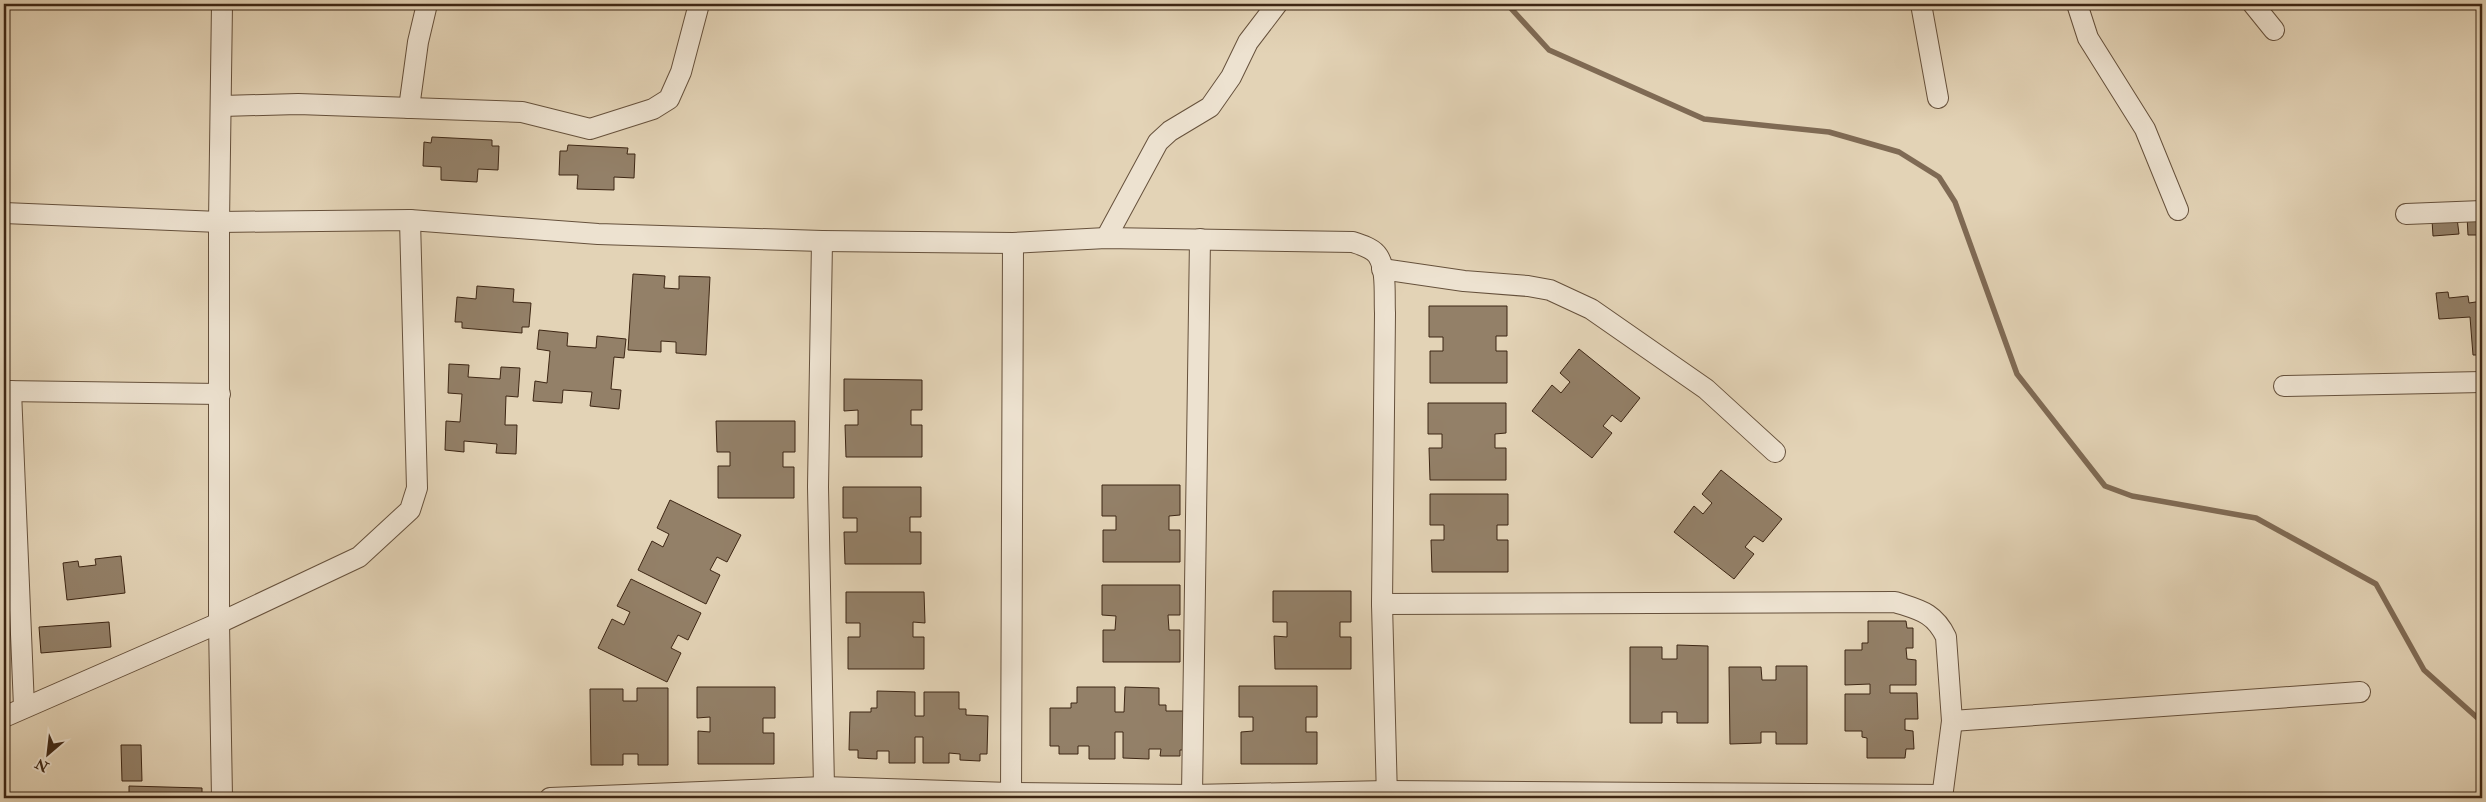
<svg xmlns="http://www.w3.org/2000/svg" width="2486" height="802" font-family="'IM FELL Double Pica',serif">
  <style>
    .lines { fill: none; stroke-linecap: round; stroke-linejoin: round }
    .stream { stroke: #7f6a54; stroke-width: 5.5 }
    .building { fill: #938068; stroke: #3d2614 }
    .minor-casing { stroke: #66513c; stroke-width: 22 }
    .minor { stroke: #ede2d0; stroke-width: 20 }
  </style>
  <rect width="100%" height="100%" fill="#e3d3b6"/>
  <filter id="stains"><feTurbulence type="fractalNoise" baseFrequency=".004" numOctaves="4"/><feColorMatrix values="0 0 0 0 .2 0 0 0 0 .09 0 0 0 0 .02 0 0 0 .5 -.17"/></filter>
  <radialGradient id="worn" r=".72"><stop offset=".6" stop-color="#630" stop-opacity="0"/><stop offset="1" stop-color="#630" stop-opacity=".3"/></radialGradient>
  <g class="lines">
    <path class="stream" d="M1507,4L1549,50L1704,119L1829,132L1899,152L1939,177L1955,202L2017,374L2105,486L2132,496L2256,518L2376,584L2424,670L2482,722"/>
  </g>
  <g class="building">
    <path d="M432,137L492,140V146H499L498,170L478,169L477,182L441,180V167L423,166L424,142L431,143Z"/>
    <path d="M568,145L628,148L627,154H635L634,178L614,177V190L577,189L578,175H559L560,151H567Z"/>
    <path d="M2482,215V235H2468L2467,216Z"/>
    <path d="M2457,218L2459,234L2433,236L2432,220Z"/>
    <path d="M633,274L665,276L664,288L679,289V276L710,277L706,355L676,353V342L661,341V352L628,350Z"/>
    <path d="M477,286L514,289L513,302L531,303L529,327H522V333L462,328V322H455L457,297L476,299Z"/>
    <path d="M2448,292L2449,298L2468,296L2469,303L2482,301V355H2473L2470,317L2439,319L2436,293Z"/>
    <path d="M1429,306H1507V336H1496V351H1507V383H1430V351H1443V337H1429Z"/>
    <path d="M539,330L568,333L567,346L596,348L597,336L626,339L624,358L614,357L611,389L621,390L619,409L590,406L592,392L563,390L562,403L533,401L535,381L547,383L550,351L537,349Z"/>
    <path d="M1579,349L1640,398L1621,422L1612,415L1603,426L1612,433L1592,458L1532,411L1552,385L1561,393L1570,382L1560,373Z"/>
    <path d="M449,364L469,365L468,377L500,379L501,367L520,368L518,397L506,396L505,425H517L516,454L496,453L497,444L464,441V452L445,450L446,421L460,422L462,394L448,393Z"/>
    <path d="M844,379L922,380V410H911V425H922V457H846L845,425H858V410L844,411Z"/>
    <path d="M1428,403H1506V433L1495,434V448H1506V480H1430L1429,448H1442V434H1428Z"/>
    <path d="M716,421H795V452H783V467H794V498H718V466H730V452H717Z"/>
    <path d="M1721,470L1782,519L1763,542L1754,536L1745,547L1754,554L1734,579L1674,532L1694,506L1703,514L1712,503L1702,494Z"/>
    <path d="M1102,485H1180V515L1169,516V530H1180V562H1103V530H1116V516H1102Z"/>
    <path d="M843,487H921V517H910V532H921V564H845L844,532H857V518H843Z"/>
    <path d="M1430,494H1508V525H1497V540H1508V572H1432L1431,540H1444V525H1430Z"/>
    <path d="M670,500L741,535L727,562L717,557L710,570L720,575L706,604L638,570L652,541L663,547L669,534L657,528Z"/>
    <path d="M121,556L125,593L67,600L63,563L78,561L79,567L96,565L95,559Z"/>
    <path d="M631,579L701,613L688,640L678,635L671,648L681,653L667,682L598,648L612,619L624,625L630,612L617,606Z"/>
    <path d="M1102,585H1180V615H1168L1169,630H1180V662H1103V630H1115L1116,616L1102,615Z"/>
    <path d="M1273,591H1351V622H1340V637H1351V669H1275L1274,636L1287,637V622H1273Z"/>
    <path d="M846,592H924L925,623L913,622V637H924V669H848V637H860V623H846Z"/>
    <path d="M1868,621H1906L1907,628H1913V648H1906L1907,659L1916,660V685H1890V693H1917L1918,719H1905V730L1913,731L1914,749H1906L1905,758H1867V738L1862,737V731H1845V694H1870V684L1845,685V650H1862V643H1868Z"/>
    <path d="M109,622L111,647L41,653L39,627Z"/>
    <path d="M1677,645L1708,646V723H1677V712H1662V723H1630V647H1662V659H1677Z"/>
    <path d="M1776,666H1807V744H1776V732H1761V743L1730,744L1729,667H1761L1762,680H1776Z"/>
    <path d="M1239,686H1317V717H1306V732H1317V764H1241V732L1253,731V717H1239Z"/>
    <path d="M697,687H775V718H763V733H774V764H698V731L710,732V717L697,718Z"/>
    <path d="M1077,687H1115V712H1124L1125,687L1159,688V705H1166V711H1188V750H1180V756H1160L1161,749H1149V759L1123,758V732H1115V759H1089V746H1078V754H1059V746H1050V708H1071V703H1077Z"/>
    <path d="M637,688H668V765H638V754H623V765H591L590,689H623V701H637Z"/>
    <path d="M877,691L915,692V716H924V692H959V709H966V715L988,716L987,754H980V761L960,760V754L949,753V763H923V737H915V763H889V751H877V759L858,758V750H849L850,712H871V708H877Z"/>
    <path d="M121,745H141L142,781H122Z"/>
    <path d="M129,786L202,788V798H129Z"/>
  </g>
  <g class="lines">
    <g class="minor-casing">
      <g id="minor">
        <path d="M222,4L219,222V623L222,798"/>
        <path d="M1921,4L1938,98"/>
        <path d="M2077,4L2088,38L2145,129L2178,210"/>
        <path d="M2253,4L2274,30"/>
        <path d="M222,106L298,104L522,112L590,129L653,109L669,99L681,72L699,4"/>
        <path d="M409,108L418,42L427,4"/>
        <path d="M4,213L219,222L410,220L598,234L822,241L1013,243L1106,238L1353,242C1361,245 1373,248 1378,256C1387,270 1384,296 1385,313L1382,604L1387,798"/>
        <path d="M2406,214L2482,211"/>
        <path d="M1106,238L1158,142L1170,131L1210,107L1231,77L1248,42L1277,4"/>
        <path d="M822,241L818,487L824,787"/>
        <path d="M1382,269L1464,281L1528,286L1550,290L1591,309L1706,389L1775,452"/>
        <path d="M2284,386L2482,382"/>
        <path d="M4,391L220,394"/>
        <path d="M11,391L24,707"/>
        <path d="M1382,604L1895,602C1919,610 1934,612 1946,637L1952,721L1942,798"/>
        <path d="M4,717L219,623L359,557L410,510L417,488L410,220"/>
        <path d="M1952,721L2360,692"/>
        <path d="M1192,795L1200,239"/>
        <path d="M550,798L824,787L1010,793L1192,795L1387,791L1943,795"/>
        <path d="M1011,798L1013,243"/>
      </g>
    </g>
    <use href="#minor" class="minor"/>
  </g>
  <rect width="2486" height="802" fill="none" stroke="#e3d3b6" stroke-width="20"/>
  <rect x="5" y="5" width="2476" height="792" fill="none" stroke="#3d2614" stroke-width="2.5"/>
  <rect x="10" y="10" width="2466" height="782" fill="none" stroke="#3d2614"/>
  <g transform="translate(48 754) rotate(208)" stroke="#ede2d0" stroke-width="4" paint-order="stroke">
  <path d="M0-4L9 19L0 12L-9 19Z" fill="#3d2614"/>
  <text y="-8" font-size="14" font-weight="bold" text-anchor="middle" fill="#3d2614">N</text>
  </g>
  <rect width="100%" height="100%" filter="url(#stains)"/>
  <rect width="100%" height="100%" fill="url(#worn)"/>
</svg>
